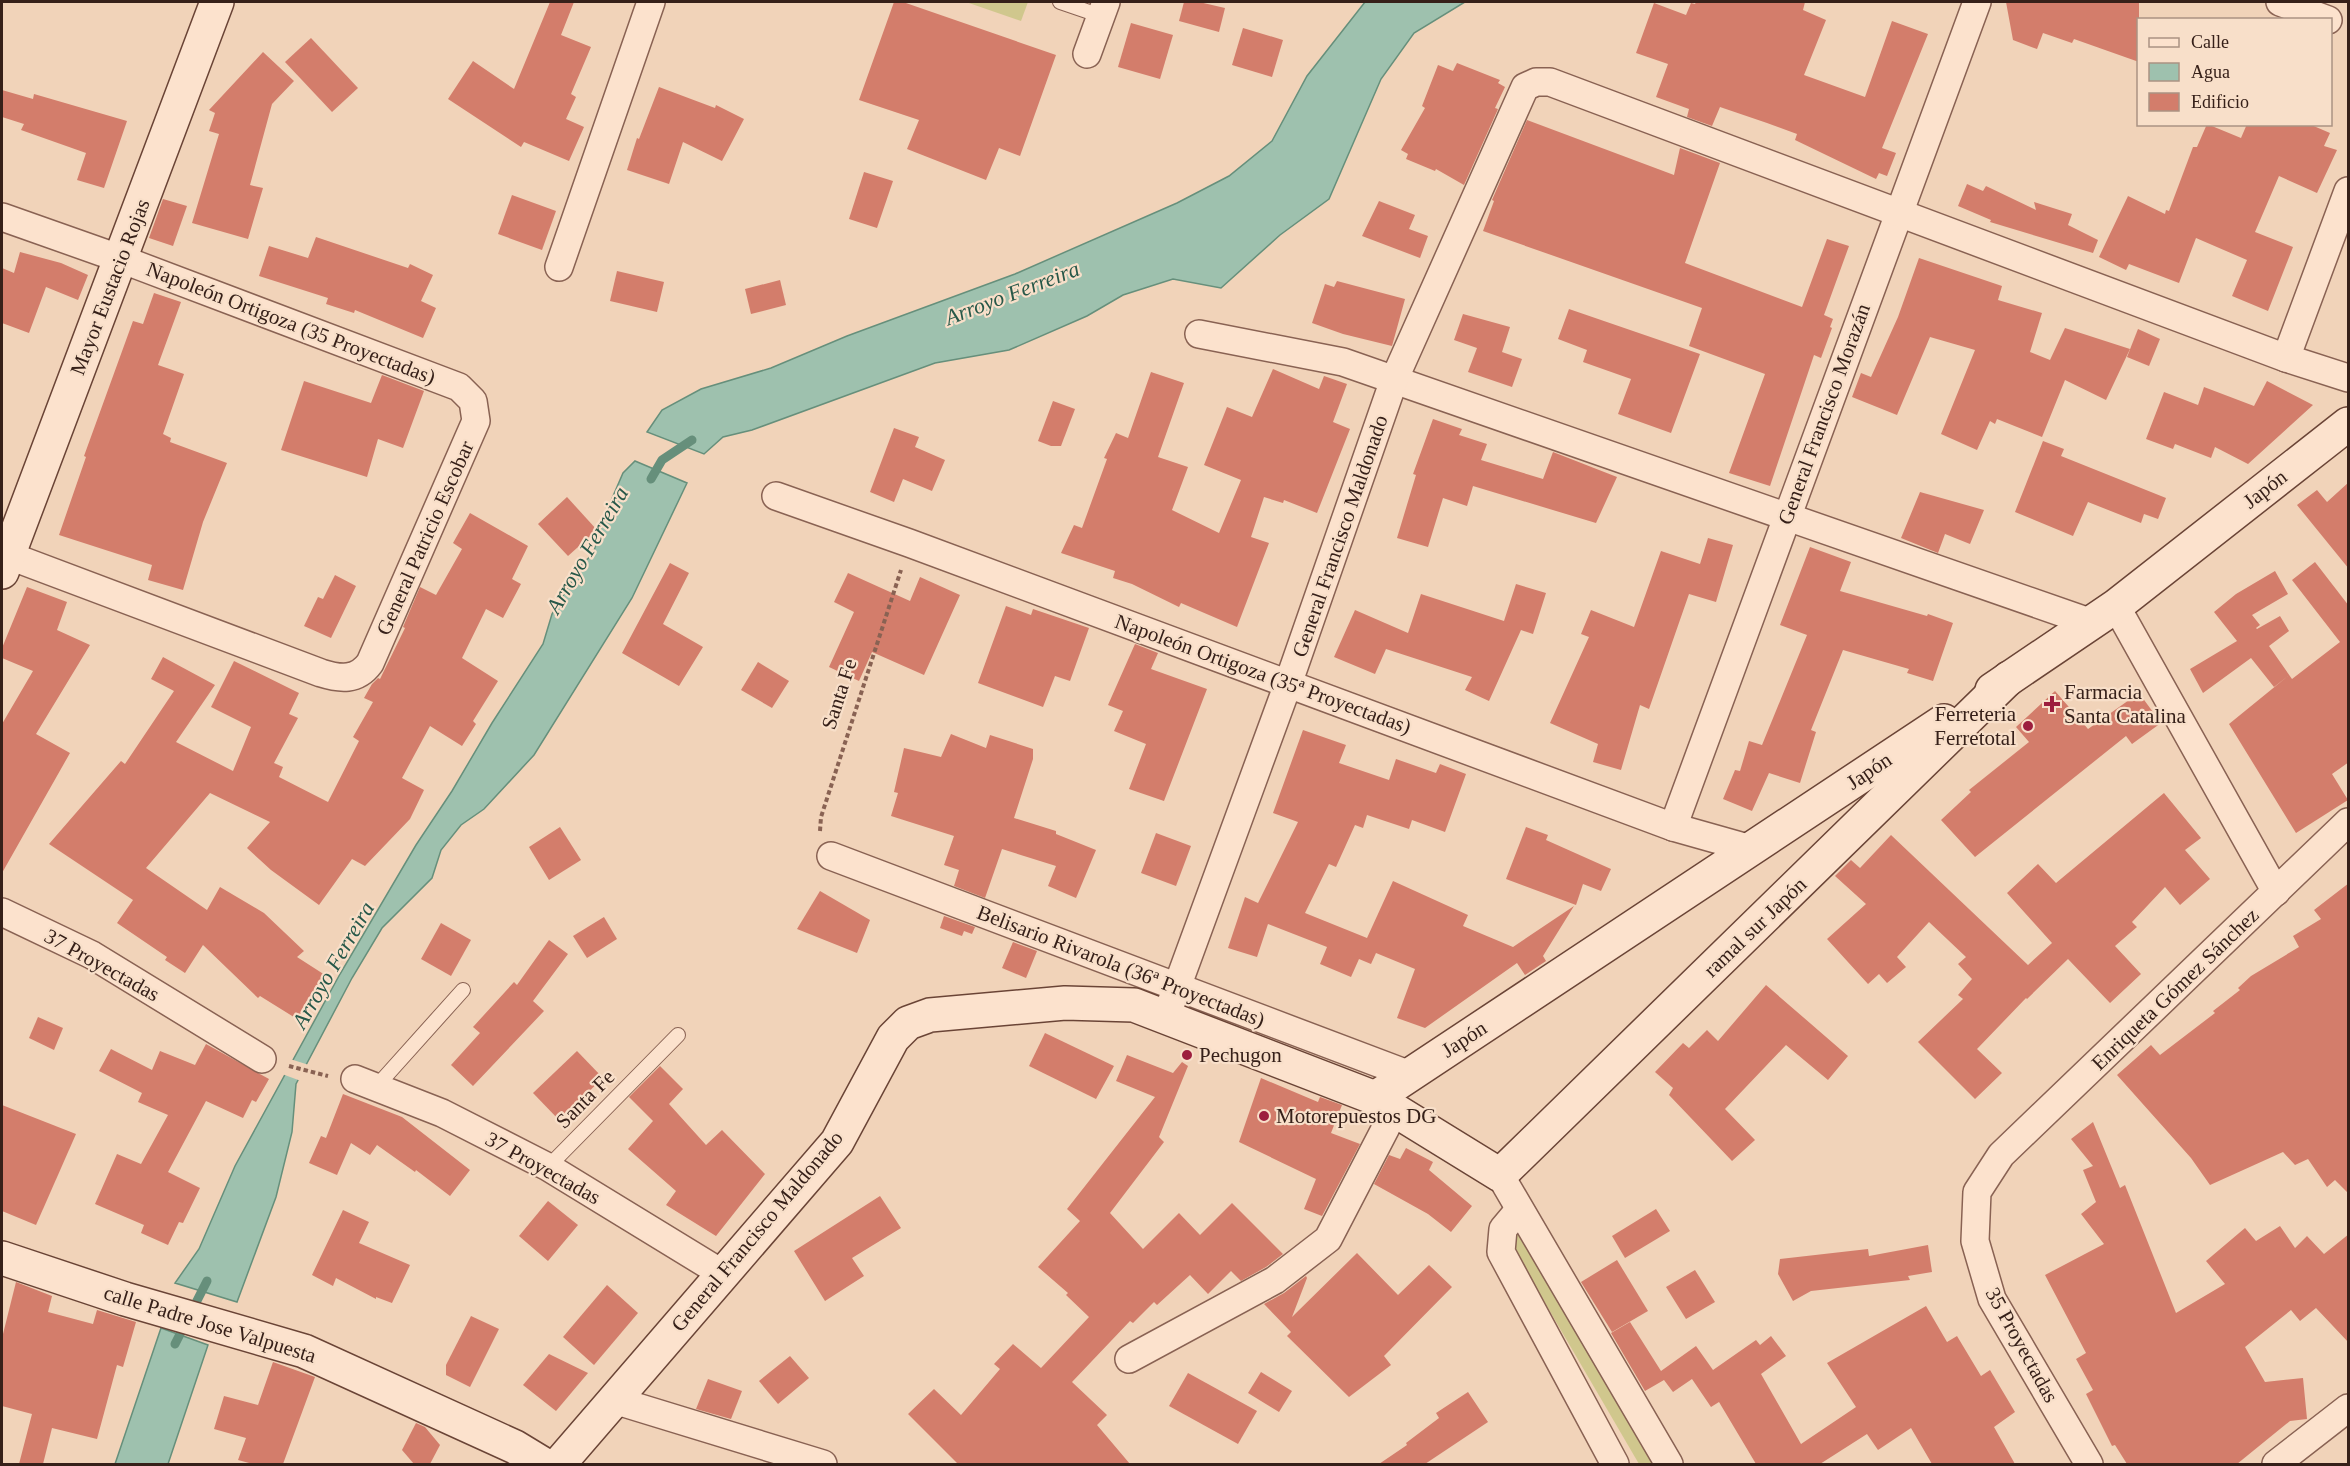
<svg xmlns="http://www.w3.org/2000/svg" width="2350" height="1466" font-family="Georgia,serif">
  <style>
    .green { fill: #d0c78d }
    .water { fill: #9ec1ae; stroke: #668f7b; stroke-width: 1.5 }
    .pier { fill: #f1d3b9 }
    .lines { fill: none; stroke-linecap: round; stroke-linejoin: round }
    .stream { stroke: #668f7b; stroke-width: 9 }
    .building { fill: #d37d6b }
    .lane-casing { stroke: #896253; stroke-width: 16 }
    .street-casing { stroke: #896253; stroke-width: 30 }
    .secondary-casing { stroke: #6a4436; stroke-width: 36 }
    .path { stroke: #896253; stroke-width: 4; stroke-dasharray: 4.5 3; stroke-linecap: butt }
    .lane { stroke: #fce2cd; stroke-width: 14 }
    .street { stroke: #fce2cd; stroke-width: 27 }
    .secondary { stroke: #fce2cd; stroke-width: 33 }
    .poi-dot { fill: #9d1e3e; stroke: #f8dfc9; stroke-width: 2 }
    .labels { text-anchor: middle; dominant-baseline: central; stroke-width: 4.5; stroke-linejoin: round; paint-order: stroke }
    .street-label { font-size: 21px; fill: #362019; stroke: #f8dfc9 }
    .poi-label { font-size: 21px; fill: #362019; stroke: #f8dfc9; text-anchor: start }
    .water-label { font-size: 22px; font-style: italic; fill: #275849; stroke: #f8dfc9 }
  </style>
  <rect width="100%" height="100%" fill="#f1d3b9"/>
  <g class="green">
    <path d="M966,2H1028L1021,21Z"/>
    <path d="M1520,1231L1656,1464H1639L1510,1243L1511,1232Z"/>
  </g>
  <g class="water">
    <path d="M1365,2H1465L1414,33L1381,79L1329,199L1280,235L1221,288L1173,279L1123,295L1087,316L1009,350L935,363L752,430L723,437L704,454L647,432L662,410L701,389L771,368L847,336L1015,274L1177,203L1229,176L1272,141L1307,76Z"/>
    <path d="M635,461L687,483L632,598L534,755L484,809L461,825L441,850L432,878L382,928L352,978L296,1084L292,1132L276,1197L237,1302L175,1283L199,1249L235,1166L340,974L416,845L452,791L492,723L543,644L552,614L582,564L593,554L604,517L623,473Z"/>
    <path d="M161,1328L208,1345L168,1464H115Z"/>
  </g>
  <path class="pier" d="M290,1059L309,1065L301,1081L282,1074Z"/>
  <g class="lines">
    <g class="stream">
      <path d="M651,479L662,460L692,440"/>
      <path d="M175,1344L207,1281"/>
    </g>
  </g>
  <g class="building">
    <path d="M550,2H574L561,35L591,47L571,94L576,97L566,119L584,127L569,161L524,142L521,147L448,99L473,61L514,89Z"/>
    <path d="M894,2H903L1056,55L1020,156L999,148L986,180L907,149L919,120L859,100Z"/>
    <path d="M1184,2H1199L1225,8L1219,32L1179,21Z"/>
    <path d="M1696,2H1805L1803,10L1826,20L1804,75L1865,97L1892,21L1928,34L1882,148L1896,153L1887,176L1879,173L1876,179L1795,140L1797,134L1767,123L1720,107L1712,126L1687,117L1689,109L1656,97L1668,64L1636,53L1654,3L1686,15L1691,3L1695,4Z"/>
    <path d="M2006,2H2139V62L2074,39L2072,43L2043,33L2037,49L2013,40Z"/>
    <path d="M1131,23L1173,35L1160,79L1118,67Z"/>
    <path d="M1243,28L1283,40L1272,77L1232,65Z"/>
    <path d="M311,38L358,88L332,112L285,62Z"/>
    <path d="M263,52L294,81L272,104L250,185L263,188L248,239L192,223L219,134L209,131L215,113L209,110Z"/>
    <path d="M1457,63L1500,80L1498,83L1505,87L1495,108L1498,109L1464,185L1436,169L1435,171L1406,159L1408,154L1401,150L1425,108L1422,106L1438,65L1453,71Z"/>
    <path d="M659,87L715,108L716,105L744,119L722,161L683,142L669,184L627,170L637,138L639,139Z"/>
    <path d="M2,90L33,99L34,94L127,121L104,188L77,180L86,153L21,130L24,124L2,117Z"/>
    <path d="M1527,120L1674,175L1680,148L1720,163L1685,263L1802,307L1827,239L1849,246L1824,315L1833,319L1830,327L1832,328L1821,358L1814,355L1770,486L1729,473L1765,374L1689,346L1702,308L1483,231L1494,201L1492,200Z"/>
    <path d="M2207,124L2241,138L2247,124H2309L2330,133L2324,146L2337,150L2317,193L2279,176L2255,232L2293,247L2268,311L2232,296L2247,260L2196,238L2179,283L2129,264L2126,270L2099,257L2128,196L2165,214L2166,210L2169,211L2193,147H2197Z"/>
    <path d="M864,172L893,181L877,228L849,219Z"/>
    <path d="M1967,184L1983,191L1986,186L2036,210L2034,202L2072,214L2068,225L2098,240L2093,253L1990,222L1991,220L1958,206Z"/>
    <path d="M512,195L556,211L542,250L498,234Z"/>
    <path d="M163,199L187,206L173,246L149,238Z"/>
    <path d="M1379,201L1415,215L1409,229L1428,236L1420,258L1362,236Z"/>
    <path d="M316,237L408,268L410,264L433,275L421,301L436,308L423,338L355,310L354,313L326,304L328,298L259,276L269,246L308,258Z"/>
    <path d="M20,252L61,263L88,275L78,300L46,287L29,333L2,323V268L14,273Z"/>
    <path d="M1919,258L2002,286L1998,300L2042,313L2030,352L2050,360L2065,328L2130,349L2106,400L2065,380L2042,437L1997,419L1995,424L1990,421L1977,450L1941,434L1975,350L1930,337L1897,415L1852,397L1861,373L1871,377L1898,317Z"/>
    <path d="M617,271L664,282L657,312L610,301Z"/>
    <path d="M780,280L786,305L751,314L745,289Z"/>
    <path d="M1337,281L1405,299L1392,346L1343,334L1312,323L1325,284L1334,287Z"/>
    <path d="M154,293L181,302L158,365L184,374L163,434L171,438L170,442L227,463L203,522L183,590L148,580L152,565L59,535L86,457L84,456L133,321L143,324Z"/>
    <path d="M1569,309L1700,354L1671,433L1618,414L1631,379L1583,362L1587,350L1558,339Z"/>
    <path d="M1463,314L1510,327L1502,352L1522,359L1512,387L1468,372L1477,348L1454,340Z"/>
    <path d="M2138,329L2160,339L2149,366L2127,357Z"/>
    <path d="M1273,369L1319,389L1324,376L1347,384L1333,422L1350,429L1317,513L1284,500L1283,503L1264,497L1251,537L1269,543L1237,627L1181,603L1179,607L1132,584L1113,578L1115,571L1061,553L1074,525L1082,528L1107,459L1104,458L1116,433L1128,438L1151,372L1184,383L1158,457L1188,467L1172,510L1219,533L1241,480L1204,465L1227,407L1252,417Z"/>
    <path d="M382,375L424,391L403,448L378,439L367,477L281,450L304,381L371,403Z"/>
    <path d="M2267,381L2313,405L2248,464L2215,447L2211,458L2175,444L2173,449L2146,439L2164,392L2198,405L2204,387L2254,406Z"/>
    <path d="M1053,401L1075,409L1061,446H1051L1038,441Z"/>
    <path d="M1433,419L1462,429L1459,435L1487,444L1481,460L1543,479L1553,452L1617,477L1596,523L1473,486L1467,506L1443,498L1428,547L1397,538L1416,475L1413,474Z"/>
    <path d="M894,428L919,437L915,447L945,460L932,491L903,479L894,502L870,492Z"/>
    <path d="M2043,441L2064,449L2061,456L2166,498L2158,519L2144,514L2141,523L2088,502L2073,536L2015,512Z"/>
    <path d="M2349,482V569L2297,505L2317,490L2327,502Z"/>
    <path d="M1920,492L1984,510L1970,544L1945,534L1938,553L1901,538Z"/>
    <path d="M567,497L597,530L568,556L538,524Z"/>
    <path d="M470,513L528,546L512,579L521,584L503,618L486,609L462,658L498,681L473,721L476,724L462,746L430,726L402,778L424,790L410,819L365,866L352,859L319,905L271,870L247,848L270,822L210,793L146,868L207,910L220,887L264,913L304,951L297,957L325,975L297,1019L260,996L258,998L203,945L185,973L165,960L167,957L117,923L133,900L49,844L121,761L125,764L174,691L151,679L163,657L215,685L176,742L233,771L251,727L211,707L234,661L299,693L289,714L298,718L274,763L283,767L279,777L328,802L359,741L353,737L373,702L364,698L372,684L378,678L380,679L405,628L403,627L420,587L436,595L462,549L453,543Z"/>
    <path d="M1708,538L1733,545L1716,602L1689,594L1649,709L1640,705L1621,770L1593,762L1598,744L1550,723L1589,637L1581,634L1591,610L1634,627L1661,551L1700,564Z"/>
    <path d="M1810,547L1851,562L1840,591L1927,616L1928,614L1953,623L1933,681L1907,673L1909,669L1843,650L1811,730L1816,732L1800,783L1769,773L1752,811L1723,799L1735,770L1740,771L1749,741L1762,745L1807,635L1780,625Z"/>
    <path d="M2315,562L2349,606V762L2332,774L2348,800L2296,833L2229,724L2288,676L2274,687L2251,658L2203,693L2190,669L2237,641L2214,612L2236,594L2275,571L2288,594L2252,615L2260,625L2256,628L2257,629L2280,616L2289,631L2269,646L2292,679L2340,642L2292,580Z"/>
    <path d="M670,563L689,573L663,624L703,647L679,686L622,653Z"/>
    <path d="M848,573L910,601L920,577L960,595L924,675L872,652L859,681L829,667L854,612L834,602Z"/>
    <path d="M335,575L356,586L331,638L304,626L318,597L323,599Z"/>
    <path d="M1516,584L1546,593L1533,634L1521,630L1489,701L1465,690L1472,677L1386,649L1375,674L1334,657L1355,610L1408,633L1421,594L1504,621Z"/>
    <path d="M27,587L67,602L57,630L90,645L36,734L70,753L2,873V724L33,671L2,658V648Z"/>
    <path d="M1006,606L1031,615L1033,609L1089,628L1070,681L1055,676L1043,707L978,683Z"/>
    <path d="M1135,644L1158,653L1151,669L1207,689L1164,801L1129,789L1146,744L1114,731L1123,711L1108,705Z"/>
    <path d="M758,662L789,681L772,708L741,690Z"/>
    <path d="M2055,691L2088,729L2139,693L2161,723L2132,744L2126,736L1975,857L1941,820L1971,792L1969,790L2029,742L2016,727Z"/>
    <path d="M1303,730L1346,745L1339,763L1389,780L1396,759L1436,773L1440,764L1466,774L1445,832L1412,820L1409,829L1367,815L1363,828L1355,825L1336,867L1329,864L1305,913L1367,938L1393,881L1468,915L1463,926L1513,947L1574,906L1543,956L1546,961L1525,975L1517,963L1425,1028L1397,1018L1415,969L1376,953L1371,964L1359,959L1351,977L1320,964L1327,947L1268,924L1257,957L1228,948L1245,897L1258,903L1298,822L1273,813Z"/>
    <path d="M951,734L986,748L990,735L1033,749V759L1014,818L1056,831V834L1096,850L1076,898L1048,886L1056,866L1002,849L985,898L954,886L959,870L944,865L954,836L891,816L898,793L894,792L904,748L941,757Z"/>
    <path d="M2164,793L2201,838L2185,850L2210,879L2180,905L2165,887L2132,922L2137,927L2115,946L2141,974L2110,1003L2068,959L2027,999L2026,998L1977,1049L2002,1073L1975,1099L1918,1042L1963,999L1958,995L1972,979L1958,964L1966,957L1929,922L1897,957L1906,967L1887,983L1879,974L1868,984L1827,939L1866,904L1835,876L1851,860L1860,868L1891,835L2028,965L2052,943L2007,893L2038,864L2056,883Z"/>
    <path d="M560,827L581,860L549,880L529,847Z"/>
    <path d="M1526,827L1548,835L1546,840L1611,869L1601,891L1583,884L1576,905L1506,879Z"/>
    <path d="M1156,833L1191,846L1176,886L1141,873Z"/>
    <path d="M2349,883V1194L2335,1180L2327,1187L2308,1159L2295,1165L2283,1152L2210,1185L2191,1158L2117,1075L2151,1045L2160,1055L2215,1013L2213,1011L2240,990L2238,988L2251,976L2299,947L2293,936L2321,919L2314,910Z"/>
    <path d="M820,891L870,920L857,953L797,929Z"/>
    <path d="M944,916L975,927L972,934L964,931L962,936L940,928Z"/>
    <path d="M604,917L617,939L587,958L573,936Z"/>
    <path d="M441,923L471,940L451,976L421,959Z"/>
    <path d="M549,940L568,954L533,1001L544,1011L473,1086L451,1065L480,1033L473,1027L514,982L517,985Z"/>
    <path d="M1013,942L1037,951L1026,978L1002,968Z"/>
    <path d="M1766,985L1848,1056L1828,1080L1786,1045L1725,1109L1755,1140L1732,1161L1669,1095L1673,1088L1655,1072L1683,1043L1689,1048L1707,1030L1718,1041Z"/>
    <path d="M38,1017L63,1028L54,1050L29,1038Z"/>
    <path d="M1045,1033L1114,1066L1096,1099L1029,1066Z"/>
    <path d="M206,1044L269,1079L256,1102L252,1100L243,1118L206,1101L168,1172L200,1188L183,1223L179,1222L168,1245L141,1233L144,1225L95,1204L117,1154L141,1164L168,1115L138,1102L142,1093L99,1071L111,1049L152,1070L160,1051L195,1065Z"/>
    <path d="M577,1051L603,1078L559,1120L533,1093Z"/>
    <path d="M1127,1055L1173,1073L1182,1062L1188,1066L1159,1137L1164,1142L1110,1213L1143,1249L1179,1213L1200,1235L1232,1203L1283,1254L1266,1267L1241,1281L1231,1271L1208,1294L1190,1275L1157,1305L1154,1302L1133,1323L1130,1321L1072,1382L1107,1415L1097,1425L1130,1464H958L908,1414L934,1389L961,1415L1000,1369L994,1364L1013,1344L1041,1368L1089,1317L1066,1295L1068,1293L1038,1267L1080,1221L1067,1209L1155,1097L1116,1081Z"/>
    <path d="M660,1066L683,1089L669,1104L706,1145L722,1130L765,1174L716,1236L666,1205L676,1191L628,1149L653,1121L629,1097Z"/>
    <path d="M1261,1078L1318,1102L1320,1097L1342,1105L1331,1133L1360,1144L1322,1216L1304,1209L1316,1179L1239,1142Z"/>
    <path d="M343,1094L402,1117L470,1170L450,1196L416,1170L415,1172L377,1145L370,1155L351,1143L337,1175L309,1163L321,1136L326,1138Z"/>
    <path d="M2,1105L76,1134L36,1225L2,1211Z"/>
    <path d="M2093,1122L2120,1188L2125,1185L2176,1313L2225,1284L2206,1261L2245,1228L2256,1241L2280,1226L2295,1248L2307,1236L2324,1254L2349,1234V1343L2316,1308L2300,1321L2291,1310L2245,1347L2265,1382L2303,1378L2307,1419L2290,1421L2237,1464H2127L2115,1445L2112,1446L2086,1394L2093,1390L2076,1359L2086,1353L2045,1275L2104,1244L2081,1214L2096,1202L2083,1170L2093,1166L2071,1139Z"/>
    <path d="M1406,1148L1433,1162L1429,1170L1472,1206L1451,1232L1428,1214L1374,1184L1389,1155L1400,1159Z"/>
    <path d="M880,1196L901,1228L852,1258L864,1276L825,1301L794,1251Z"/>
    <path d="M548,1201L578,1225L548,1261L519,1236Z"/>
    <path d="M1656,1209L1670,1231L1625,1258L1612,1236Z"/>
    <path d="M343,1210L369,1222L359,1243L410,1265L392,1303L376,1297V1299L336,1278L333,1286L312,1275Z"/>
    <path d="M1928,1245L1932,1272L1908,1276L1910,1280L1811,1291L1793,1301L1778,1274L1780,1259L1868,1249L1869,1256Z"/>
    <path d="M1357,1253L1398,1295L1429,1265L1452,1287L1384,1356L1391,1365L1349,1397L1287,1336L1291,1332L1264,1304L1284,1293L1306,1276L1307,1278L1292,1317Z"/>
    <path d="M1617,1260L1648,1311L1612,1332L1581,1282Z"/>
    <path d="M1695,1270L1715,1302L1686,1319L1666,1287Z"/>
    <path d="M16,1282L52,1296L48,1312L93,1324L97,1310L136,1322L123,1367L117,1365L97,1439L52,1428L43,1464H19L32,1414L2,1406V1338Z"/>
    <path d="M607,1285L638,1313L594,1365L563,1337Z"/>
    <path d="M1926,1306L1947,1342L1957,1336L1981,1376L1990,1370L2015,1412L1994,1427L2015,1464H1932L1911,1428L1878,1450L1867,1434L1820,1464H1756L1719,1402L1711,1407L1692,1379L1673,1392L1664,1380L1645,1391L1611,1333L1630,1322L1661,1371L1696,1346L1713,1370L1756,1340L1760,1345L1771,1336L1786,1356L1761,1374L1801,1444L1856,1407L1827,1363Z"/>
    <path d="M471,1316L499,1329L470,1387L446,1375V1365Z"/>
    <path d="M549,1354L588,1373L556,1411L523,1385Z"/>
    <path d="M790,1356L809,1378L778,1404L759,1381Z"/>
    <path d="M273,1362L315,1377L283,1464H253L238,1460L246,1438L214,1429L224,1396L258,1405Z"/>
    <path d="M1261,1372L1292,1391L1279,1412L1248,1393Z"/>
    <path d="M1188,1373L1257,1411L1238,1444L1169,1406Z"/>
    <path d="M708,1379L742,1391L731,1419L696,1409Z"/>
    <path d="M1468,1392L1488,1422L1425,1464H1379L1407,1445L1406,1443L1439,1418L1436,1413Z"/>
    <path d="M416,1423L425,1427L440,1445L430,1464H414L402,1450Z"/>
  </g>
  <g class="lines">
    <g class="lane-casing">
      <g id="lane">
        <path d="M1060,2L1101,16"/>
        <path d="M376,1087L463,990"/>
        <path d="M548,1167L678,1035"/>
      </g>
    </g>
    <g class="street-casing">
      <g id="street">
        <path d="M2280,2L2328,20"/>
        <path d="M1087,54L1106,2"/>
        <path d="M2,217L121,259L459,387L473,401L476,421L370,663C357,681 340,679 321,673L2,553"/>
        <path d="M559,267L651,2"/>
        <path d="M1199,334L1343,362L2092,623"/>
        <path d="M2286,358L2348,191"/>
        <path d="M776,496L909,543L1673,827L1751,849"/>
        <path d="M2116,606L2276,892"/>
        <path d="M1673,827L1977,2"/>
        <path d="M831,856L1410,1075"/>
        <path d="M2,912L92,955L262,1059"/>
        <path d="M1166,1017L1288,684L1394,380L1525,87L1536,82H1550L2286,358L2348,378"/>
        <path d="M355,1079L442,1113L548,1167L723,1274"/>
        <path d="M1500,1175L1669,1464"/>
        <path d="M1519,1210L1503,1229L1501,1252L1615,1464"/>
        <path d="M1129,1359L1275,1280L1328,1239L1395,1110"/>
        <path d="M614,1400L823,1464"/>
        <path d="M2089,1464L1992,1299L1975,1241L1977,1192L2001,1155L2348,822"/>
        <path d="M2276,1464L2348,1408"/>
      </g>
    </g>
    <g class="secondary-casing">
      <g id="secondary">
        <path d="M2,572L217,2"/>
        <path d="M1992,690L2116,606L2348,424"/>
        <path d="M1375,1098L1944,721"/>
        <path d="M2,1258L125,1299L304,1351L515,1447L543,1464"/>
        <path d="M559,1464L837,1142L893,1038L908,1023L930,1015L1065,1003L1134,1005L1375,1098L1500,1175L2009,678"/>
      </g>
    </g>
    <g class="path">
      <path d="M820,831L821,817L901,570"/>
      <path d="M289,1066L328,1076"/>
    </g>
    <use href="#lane" class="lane"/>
    <use href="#street" class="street"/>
    <use href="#secondary" class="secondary"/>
  </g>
  <g class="poi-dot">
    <path d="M2049 695h6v6h6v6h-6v6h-6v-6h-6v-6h6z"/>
    <circle cx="2028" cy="726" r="6"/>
    <circle cx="1187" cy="1055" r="6"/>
    <circle cx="1264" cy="1116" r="6"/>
  </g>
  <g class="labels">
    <g class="street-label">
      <text transform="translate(110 287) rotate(-69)">Mayor Eustacio Rojas</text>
      <text transform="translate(291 323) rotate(21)">Napoleón Ortigoza (35 Proyectadas)</text>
      <text transform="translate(1824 414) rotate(-70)">General Francisco Morazán</text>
      <text transform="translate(2265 489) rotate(-38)">Japón</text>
      <text transform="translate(1340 536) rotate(-71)">General Francisco Maldonado</text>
      <text transform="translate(425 538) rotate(-66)">General Patricio Escobar</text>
      <text transform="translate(1263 674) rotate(20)">Napoleón Ortigoza (35ª Proyectadas)</text>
      <text transform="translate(839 694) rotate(-72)">Santa Fe</text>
      <text transform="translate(1869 771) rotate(-34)">Japón</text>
      <text transform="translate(1755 927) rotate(-44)">ramal sur Japón</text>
      <text transform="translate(102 965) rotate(29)">37 Proyectadas</text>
      <text transform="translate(1121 966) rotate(21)">Belisario Rivarola (36ª Proyectadas)</text>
      <text transform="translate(2175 989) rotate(-44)">Enriqueta Gómez Sánchez</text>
      <text transform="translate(1464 1039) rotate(-33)">Japón</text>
      <text transform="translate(585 1099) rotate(-45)">Santa Fe</text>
      <text transform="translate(543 1168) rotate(29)">37 Proyectadas</text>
      <text transform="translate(757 1231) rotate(-50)">General Francisco Maldonado</text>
      <text transform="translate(210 1324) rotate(17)">calle Padre Jose Valpuesta</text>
      <text transform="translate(2022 1345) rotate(61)">35 Proyectadas</text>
    </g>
    <g class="poi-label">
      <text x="2064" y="692">Farmacia<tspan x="2064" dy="24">Santa Catalina</tspan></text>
      <text x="2016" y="714" text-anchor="end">Ferreteria<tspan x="2016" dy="24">Ferretotal</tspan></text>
      <text x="1199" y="1055">Pechugon</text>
      <text x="1276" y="1116">Motorepuestos DG</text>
    </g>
    <g class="water-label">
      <text transform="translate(1012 293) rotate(-21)">Arroyo Ferreira</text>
      <text transform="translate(587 550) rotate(-60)">Arroyo Ferreira</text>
      <text transform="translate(333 965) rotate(-60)">Arroyo Ferreira</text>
    </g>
  </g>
  <rect width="2350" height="1466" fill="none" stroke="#362019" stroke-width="6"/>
  <rect x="2137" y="18" width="195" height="108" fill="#f8dfc9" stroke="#aa9383" stroke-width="1.5"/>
  <rect x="2149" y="38" width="30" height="9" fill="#fce2cd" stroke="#aa9383" stroke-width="1.5"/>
  <text x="2191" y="48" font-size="18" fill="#362019">Calle</text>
  <rect x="2149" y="63" width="30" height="18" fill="#9ec1ae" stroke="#aa9383" stroke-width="1.5"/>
  <text x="2191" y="78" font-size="18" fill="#362019">Agua</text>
  <rect x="2149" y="93" width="30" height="18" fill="#d37d6b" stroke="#aa9383" stroke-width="1.5"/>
  <text x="2191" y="108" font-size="18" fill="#362019">Edificio</text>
</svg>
